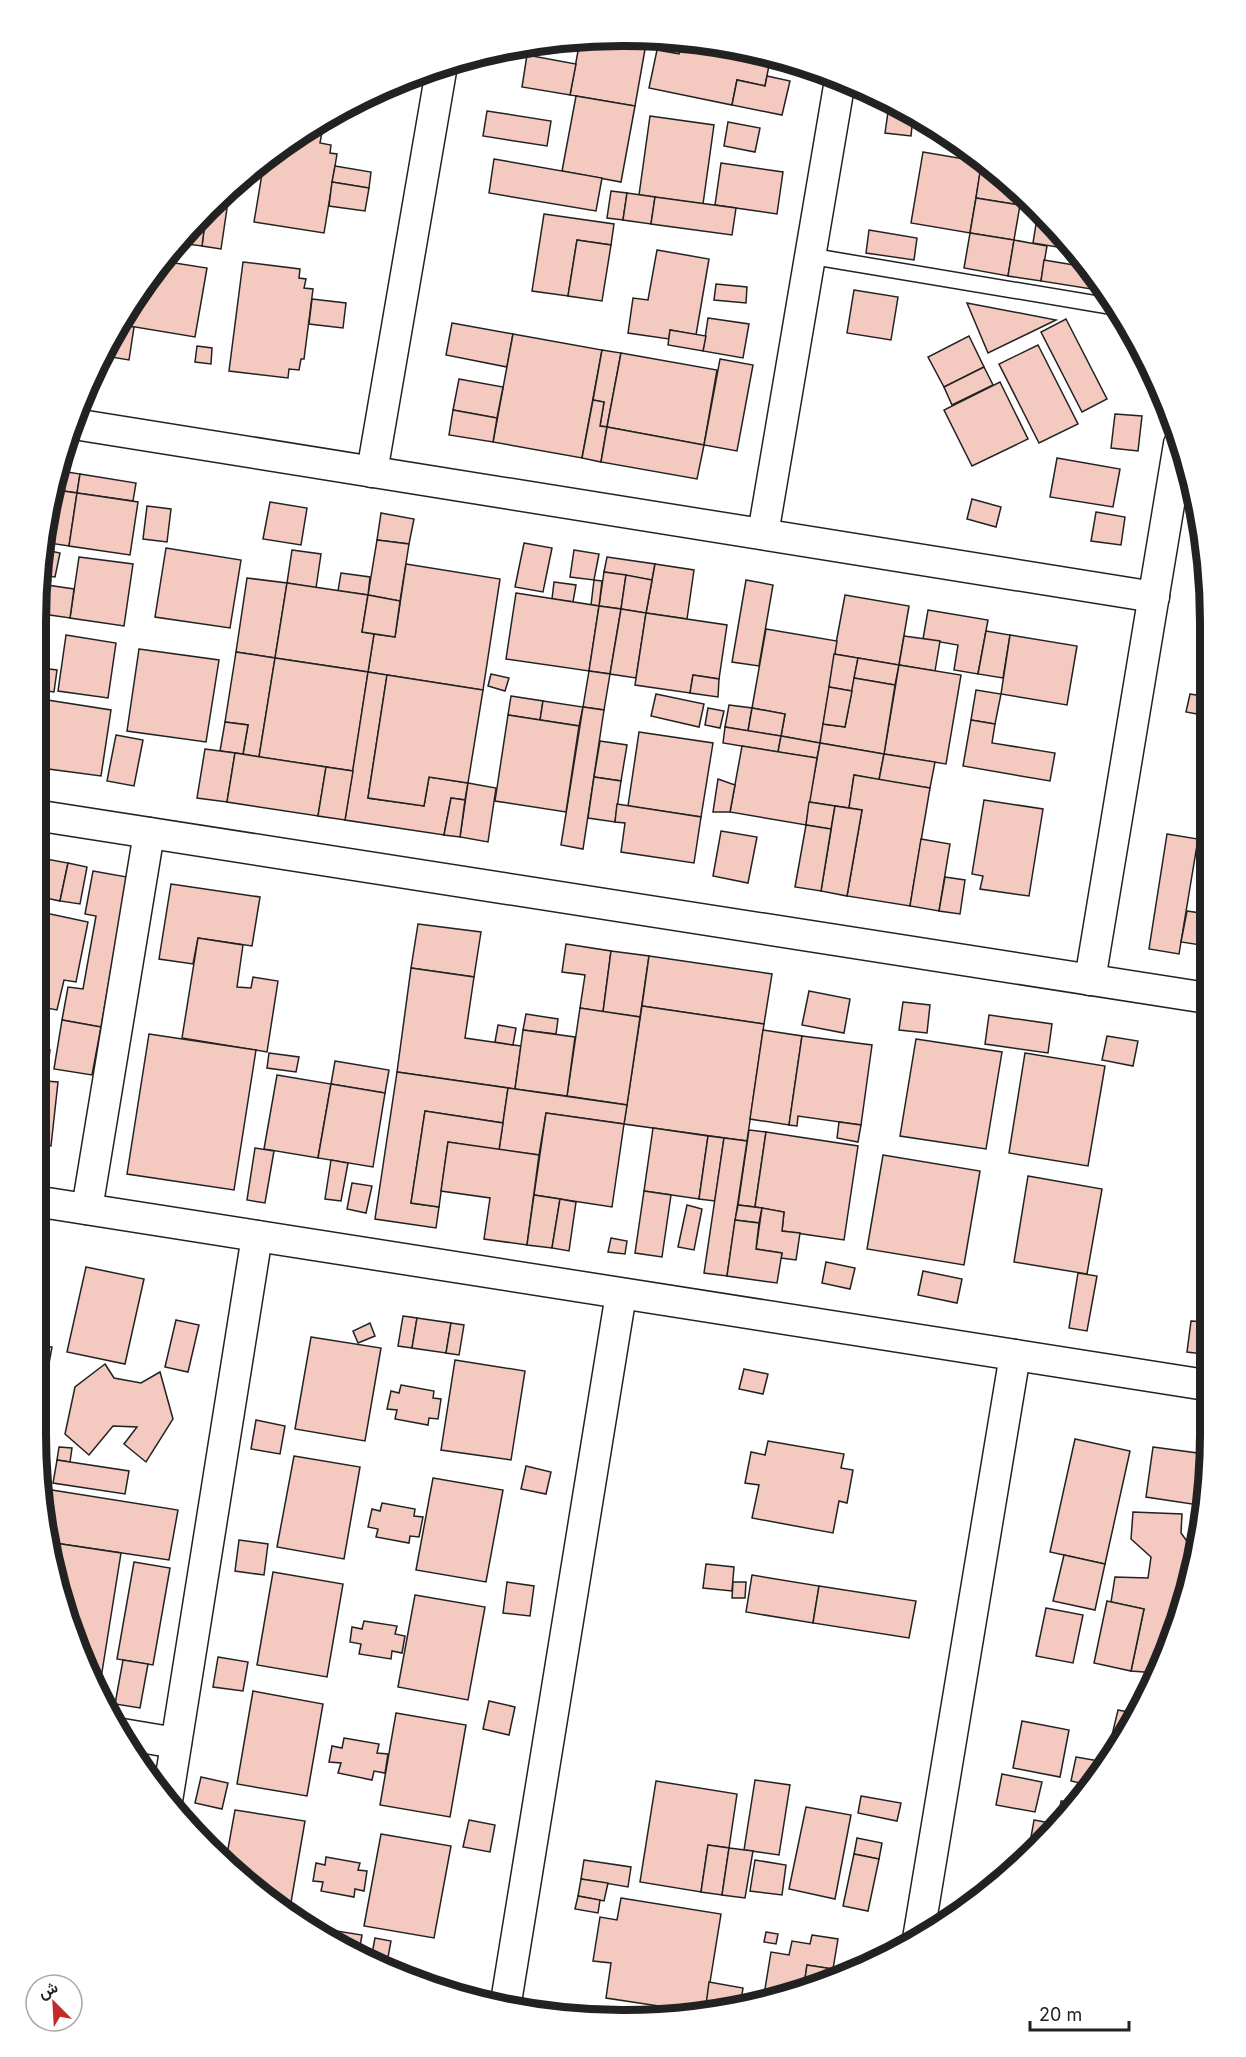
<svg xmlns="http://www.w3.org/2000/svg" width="1246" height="2057" font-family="Inter,Vazirmatn,sans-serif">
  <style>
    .building { fill: #f3c9c0; stroke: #222; stroke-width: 1.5 }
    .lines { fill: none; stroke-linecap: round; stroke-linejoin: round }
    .service-casing { stroke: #222; stroke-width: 18 }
    .minor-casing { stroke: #222; stroke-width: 33 }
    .service { stroke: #fff; stroke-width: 15 }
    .minor { stroke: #fff; stroke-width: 30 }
    .rim { fill: none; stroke: #222; stroke-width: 8 }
  </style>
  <rect width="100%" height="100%" fill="#fff"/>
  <g class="building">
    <path d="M659,37L682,41L679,54L657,50Z"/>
    <path d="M647,38L635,106L570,95L580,40Z"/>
    <path d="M682,41L771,55L765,86L737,80L732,105L649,88L657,50L679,54Z"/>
    <path d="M527,55L576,64L570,95L522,87Z"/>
    <path d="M767,76L790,81L782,115L732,105L737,80L765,86Z"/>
    <path d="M576,96L635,106L621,182L562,171Z"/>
    <path d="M889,105L899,107L913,116L911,136L885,133Z"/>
    <path d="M487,111L551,121L547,146L483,136Z"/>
    <path d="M650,116L714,125L703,204L639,195Z"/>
    <path d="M728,122L760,128L755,152L724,146Z"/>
    <path d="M308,130L322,132L320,143L331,145L330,153L337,154L324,233L254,222L264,162Z"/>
    <path d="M923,152L982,162L970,233L911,223Z"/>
    <path d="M494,159L602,178L596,211L489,193Z"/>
    <path d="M982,159L1021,196L1020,205L976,198Z"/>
    <path d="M721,163L783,172L777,214L715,205Z"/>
    <path d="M335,166L371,172L369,188L332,182Z"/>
    <path d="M332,182L369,188L365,211L329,206Z"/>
    <path d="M230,188L221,249L202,246L206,214Z"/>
    <path d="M611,191L627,193L623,220L607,218Z"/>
    <path d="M627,193L655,197L651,224L623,220Z"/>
    <path d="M655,197L736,208L732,235L651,224Z"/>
    <path d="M976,198L1020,205L1014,240L970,233Z"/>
    <path d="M1038,212L1065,236L1075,250L1033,243Z"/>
    <path d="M206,214L202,246L179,243Z"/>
    <path d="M544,214L614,224L611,245L577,240L568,296L532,291Z"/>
    <path d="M869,230L917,238L914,260L866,253Z"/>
    <path d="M970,233L1014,240L1008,276L964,268Z"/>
    <path d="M577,240L611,245L602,301L568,296Z"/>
    <path d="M1014,240L1047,246L1041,281L1008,276Z"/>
    <path d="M179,243H182L181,255L168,254Z"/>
    <path d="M657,250L709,259L696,335L670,330L669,339L628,333L633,298L648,300Z"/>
    <path d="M1044,260L1086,267L1104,291L1041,281Z"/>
    <path d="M162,261L207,268L195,337L123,325Z"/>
    <path d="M243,262L300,269L299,278L306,279L304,288L313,289L304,359H301L299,370L289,369L288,378L229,371Z"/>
    <path d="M716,284L747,287L746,303L714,300Z"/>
    <path d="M854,290L898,297L891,340L847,333Z"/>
    <path d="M312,299L346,303L343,328L309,324Z"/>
    <path d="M967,303L1056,320L988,353Z"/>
    <path d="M708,318L749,324L743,358L703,351Z"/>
    <path d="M1066,319L1107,399L1082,412L1041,332Z"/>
    <path d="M452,323L513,334L507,367L446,355Z"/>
    <path d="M123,325L134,327L129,360L105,356Z"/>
    <path d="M670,330L706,336L703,351L668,345Z"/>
    <path d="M513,334L602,350L582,458L493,442Z"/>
    <path d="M969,336L984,367L944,387L928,357Z"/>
    <path d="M1038,345L1078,424L1039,443L999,364Z"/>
    <path d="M197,346L212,348L211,364L195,362Z"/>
    <path d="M602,350L621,353L607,427L600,426L604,402L593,400Z"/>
    <path d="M621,353L717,370L704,445L607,427Z"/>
    <path d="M720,359L753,365L737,451L704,445Z"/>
    <path d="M984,367L993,385L952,405L944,387Z"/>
    <path d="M459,379L503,387L497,418L453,410Z"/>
    <path d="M1000,382L1028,439L972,466L944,410Z"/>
    <path d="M593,400L604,402L600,426L607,427L601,462L582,458Z"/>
    <path d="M453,410L497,418L493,442L449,435Z"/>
    <path d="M1115,414L1142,416L1138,451L1111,448Z"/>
    <path d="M607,427L704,445L697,479L601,462Z"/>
    <path d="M1057,458L1120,469L1113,507L1050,497Z"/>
    <path d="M61,471L80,474L77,493L56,490Z"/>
    <path d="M80,474L136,483L133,501L77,493Z"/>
    <path d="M56,490L77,493L69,546L42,542Z"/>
    <path d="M77,493L138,502L130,555L69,546Z"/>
    <path d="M972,499L1001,507L996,527L967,519Z"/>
    <path d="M270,502L307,508L301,545L263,539Z"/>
    <path d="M147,506L171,509L167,542L143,539Z"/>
    <path d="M1096,512L1125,517L1121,545L1091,541Z"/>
    <path d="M381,513L414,519L409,544L377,540Z"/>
    <path d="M377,540L409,544L400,601L368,595Z"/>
    <path d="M524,543L552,548L543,592L515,587Z"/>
    <path d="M166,548L241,560L230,628L155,617Z"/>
    <path d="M41,549L60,553L55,577L41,575Z"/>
    <path d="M292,550L321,554L316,588L287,583Z"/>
    <path d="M574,550L599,554L594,580L570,577Z"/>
    <path d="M79,557L133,564L124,626L70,618Z"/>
    <path d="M607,557L655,564L652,580L604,572Z"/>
    <path d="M406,564L500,579L483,690L368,672L374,634L395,637Z"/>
    <path d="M655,564L694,570L687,619L646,613Z"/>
    <path d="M604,572L626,575L621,609L599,606Z"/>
    <path d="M341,573L370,577L368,595L338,591Z"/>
    <path d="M626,575L652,580L646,613L621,609Z"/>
    <path d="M247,578L287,583L275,658L236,652Z"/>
    <path d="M594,580L602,581L599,606L591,605Z"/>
    <path d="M746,580L773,585L759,666L732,662Z"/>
    <path d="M554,582L576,585L573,602L552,599Z"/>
    <path d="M287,583L368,595L362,632L374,634L368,672L275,658Z"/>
    <path d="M47,585L74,589L70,618L43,614Z"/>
    <path d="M516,593L599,606L589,671L506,659Z"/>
    <path d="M368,595L400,601L395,637L362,632Z"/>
    <path d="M845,595L909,606L899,665L834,654Z"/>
    <path d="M599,606L621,609L610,674L589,671Z"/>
    <path d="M621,609L646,613L636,678L610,674Z"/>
    <path d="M928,610L988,620L978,674L954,670L958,645L923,639Z"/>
    <path d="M646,613L727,625L719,679L693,675L690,693L635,685Z"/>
    <path d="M766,629L837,641L820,743L781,736L785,714L752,708Z"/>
    <path d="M986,631L1010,635L1003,678L978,674Z"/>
    <path d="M66,635L116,643L108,698L58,691Z"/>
    <path d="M1010,635L1077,646L1067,705L1001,694Z"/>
    <path d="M904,636L940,641L935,671L899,665Z"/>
    <path d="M139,649L219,660L206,742L127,731Z"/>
    <path d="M236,652L275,658L259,757L243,754L248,725L225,722Z"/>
    <path d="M834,654L858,658L852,691L829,687Z"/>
    <path d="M275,658L368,672L353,771L259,757Z"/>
    <path d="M858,658L899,665L895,685L854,678Z"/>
    <path d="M899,665L961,675L946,764L884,754Z"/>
    <path d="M41,668L57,670L54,692L41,690Z"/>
    <path d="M589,671L610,674L604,710L583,707Z"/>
    <path d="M368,672L387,675L368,798L424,806L429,777L468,783L465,800L451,798L444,835L345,820Z"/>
    <path d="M491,674L509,678L505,691L488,686Z"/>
    <path d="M387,675L483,690L468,783L429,777L424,806L368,798Z"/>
    <path d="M693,675L719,679L718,697L690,693Z"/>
    <path d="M854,678L895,685L884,754L820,743L823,724L845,727Z"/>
    <path d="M829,687L852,691L845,727L823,724Z"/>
    <path d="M976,690L1001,694L995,724L971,720Z"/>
    <path d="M656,694L704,704L699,727L651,716Z"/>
    <path d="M1190,694L1208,697V716L1186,712Z"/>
    <path d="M511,696L543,701L540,720L508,715Z"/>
    <path d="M41,699L111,710L101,776L41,768Z"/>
    <path d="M543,701L583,707L579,726L540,720Z"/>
    <path d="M729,705L752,708L748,731L725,727Z"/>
    <path d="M583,707L604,710L583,849L561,845Z"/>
    <path d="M708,708L724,711L720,728L705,725Z"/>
    <path d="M752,708L785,714L781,736L748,731Z"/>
    <path d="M508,715L579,726L566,812L495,801Z"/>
    <path d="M971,720L995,724L992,743L1055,753L1050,781L963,766Z"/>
    <path d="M225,722L248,725L243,754L220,751Z"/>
    <path d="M725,727L781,736L778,752L723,743Z"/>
    <path d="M639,732L713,743L701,817L628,806Z"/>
    <path d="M116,735L143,740L134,786L107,781Z"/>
    <path d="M781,736L820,743L817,758L778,752Z"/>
    <path d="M600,741L627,745L621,781L594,777Z"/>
    <path d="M820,743L884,754L879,780L854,775L849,808L809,802Z"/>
    <path d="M742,746L817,758L806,825L730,812Z"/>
    <path d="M205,749L235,753L227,802L197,798Z"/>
    <path d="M235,753L326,767L318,816L227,802Z"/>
    <path d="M884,754L935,762L930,788L879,780Z"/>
    <path d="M326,767L353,771L345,820L318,816Z"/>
    <path d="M854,775L930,788L910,906L847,896L862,810L849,808Z"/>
    <path d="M594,777L621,781L615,822L588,818Z"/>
    <path d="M718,779L735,785L730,812H713Z"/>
    <path d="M468,783L496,788L488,842L460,837Z"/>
    <path d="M451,798L465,800L460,837L444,835Z"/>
    <path d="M984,800L1043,809L1029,896L980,889L983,876L972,874Z"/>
    <path d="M809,802L835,806L831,829L806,825Z"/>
    <path d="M617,804L701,817L694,863L621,852L625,823L615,822Z"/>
    <path d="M835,806L862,810L847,896L821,891Z"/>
    <path d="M806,825L831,829L821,891L795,887Z"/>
    <path d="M721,831L757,837L748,883L713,876Z"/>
    <path d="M1167,834L1198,839L1179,954L1149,949Z"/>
    <path d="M921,839L950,844L939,911L910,906Z"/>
    <path d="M46,859L68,863L60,901L41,897Z"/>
    <path d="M68,863L87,867L80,904L60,901Z"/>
    <path d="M93,871L127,877L101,1027L62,1020L68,987L83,989L96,916L85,914Z"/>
    <path d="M945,877L965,880L960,914L939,911Z"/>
    <path d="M171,884L260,897L252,946L198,938L193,964L159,959Z"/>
    <path d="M1187,911L1207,914V946L1181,942Z"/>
    <path d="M41,912L88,922L76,982L64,980L57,1010L41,1007Z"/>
    <path d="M418,924L481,932L474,977L411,968Z"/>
    <path d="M198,938L243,945L237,987L251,988L253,977L278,981L267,1052L182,1038Z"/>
    <path d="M566,944L611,951L603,1012L580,1008L585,975L562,972Z"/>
    <path d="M611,951L649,956L640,1017L603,1012Z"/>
    <path d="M649,956L772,974L764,1024L642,1006Z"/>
    <path d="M411,968L474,977L465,1038L521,1046L515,1089L397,1072Z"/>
    <path d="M809,991L850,999L844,1033L802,1025Z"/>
    <path d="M903,1002L930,1005L927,1033L899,1030Z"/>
    <path d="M642,1006L764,1024L747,1141L624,1124Z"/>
    <path d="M580,1008L640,1017L627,1105L567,1096Z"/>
    <path d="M526,1014L558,1019L556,1034L523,1030Z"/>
    <path d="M989,1015L1052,1024L1048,1053L985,1044Z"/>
    <path d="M62,1020L101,1027L92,1075L54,1069Z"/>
    <path d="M498,1025L516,1028L513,1045L495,1042Z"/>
    <path d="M523,1030L575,1037L567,1096L515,1089Z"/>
    <path d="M763,1030L802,1036L789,1125L750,1119Z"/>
    <path d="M149,1034L256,1050L234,1190L127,1174Z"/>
    <path d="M802,1036L872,1045L861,1125L798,1116L797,1126L789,1125Z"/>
    <path d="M1107,1036L1138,1041L1133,1066L1102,1060Z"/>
    <path d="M916,1039L1002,1052L986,1149L900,1136Z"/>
    <path d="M41,1049L50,1050L46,1081L58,1082L51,1146L41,1145Z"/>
    <path d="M269,1053L299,1057L296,1072L267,1068Z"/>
    <path d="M1025,1053L1105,1066L1088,1166L1009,1153Z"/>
    <path d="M335,1061L389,1070L385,1093L331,1084Z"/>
    <path d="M397,1072L508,1088L503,1123L425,1111L411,1203L439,1207L436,1228L375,1219Z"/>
    <path d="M277,1075L331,1084L318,1158L264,1149Z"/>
    <path d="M331,1084L385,1093L373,1167L318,1158Z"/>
    <path d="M508,1088L627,1105L624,1124L546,1113L539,1155L499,1150Z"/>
    <path d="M425,1111L503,1123L499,1150L448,1142L439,1207L411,1203Z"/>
    <path d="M546,1113L624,1124L612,1207L534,1195Z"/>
    <path d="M839,1122L861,1125L858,1142L837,1138Z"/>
    <path d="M653,1128L708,1136L699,1199L644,1191Z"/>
    <path d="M749,1130L766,1132L755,1207L738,1205Z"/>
    <path d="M766,1132L858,1146L844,1240L782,1231L784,1212L755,1207Z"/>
    <path d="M708,1136L724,1138L715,1201L699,1199Z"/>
    <path d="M724,1138L747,1141L727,1276L704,1273Z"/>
    <path d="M448,1142L539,1155L527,1245L484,1239L490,1198L441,1191Z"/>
    <path d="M255,1148L274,1151L265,1203L247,1200Z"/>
    <path d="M883,1155L980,1171L964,1265L867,1249Z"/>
    <path d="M331,1160L348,1163L341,1201L325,1199Z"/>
    <path d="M1028,1176L1102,1189L1087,1274L1014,1262Z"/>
    <path d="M352,1183L372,1186L366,1213L347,1209Z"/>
    <path d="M644,1191L671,1195L662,1257L635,1253Z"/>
    <path d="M534,1195L560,1199L552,1248L527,1245Z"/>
    <path d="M560,1199L576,1202L569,1251L552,1248Z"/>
    <path d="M687,1205L702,1209L694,1250L678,1247Z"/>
    <path d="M738,1205L762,1208L759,1223L735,1220Z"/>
    <path d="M762,1208L784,1212L782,1231L800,1233L796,1260L781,1258L782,1253L756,1249Z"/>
    <path d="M735,1220L759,1223L756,1249L782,1253L777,1283L727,1276Z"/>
    <path d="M611,1238L627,1241L625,1254L608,1252Z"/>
    <path d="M826,1262L855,1268L850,1289L822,1283Z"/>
    <path d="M86,1267L144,1279L125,1364L67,1352Z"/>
    <path d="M923,1271L962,1279L957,1303L918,1295Z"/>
    <path d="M1078,1273L1097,1276L1087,1331L1069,1328Z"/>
    <path d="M403,1316L417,1318L412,1348L398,1346Z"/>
    <path d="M417,1318L451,1323L446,1353L412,1348Z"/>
    <path d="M176,1320L199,1325L188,1372L165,1367Z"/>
    <path d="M1191,1321L1206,1322L1203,1354L1187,1352Z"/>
    <path d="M370,1323L375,1336L358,1343L353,1331Z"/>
    <path d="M451,1323L464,1325L459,1355L446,1353Z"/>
    <path d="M311,1337L381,1348L365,1441L295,1429Z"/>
    <path d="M41,1345L52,1347L41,1407Z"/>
    <path d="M455,1360L525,1371L511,1460L441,1450Z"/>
    <path d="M105,1364L114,1378L141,1383L160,1372L173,1419L146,1462L124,1444L137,1427L113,1426L89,1455L65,1434L75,1387Z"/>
    <path d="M744,1369L768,1374L763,1394L739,1389Z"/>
    <path d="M401,1385L434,1391L433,1398L441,1399L438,1419L429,1418L428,1425L395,1419L397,1410L387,1409L391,1391L399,1393Z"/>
    <path d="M256,1420L285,1426L280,1454L251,1449Z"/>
    <path d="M1075,1439L1130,1451L1105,1564L1050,1552Z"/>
    <path d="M768,1441L844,1454L841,1468L853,1470L847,1503L839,1501L833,1533L752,1518L759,1485L745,1483L751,1452L765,1455Z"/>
    <path d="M59,1447L72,1448L70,1462L57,1460Z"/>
    <path d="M1153,1447L1205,1454V1506L1146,1497Z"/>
    <path d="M294,1456L360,1467L344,1559L277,1547Z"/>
    <path d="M57,1460L129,1471L125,1494L53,1483Z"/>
    <path d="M526,1466L551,1472L546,1494L521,1489Z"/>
    <path d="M433,1478L503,1490L486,1582L416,1570Z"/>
    <path d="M52,1490L178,1510L169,1560L48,1542L46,1530Z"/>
    <path d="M41,1501L50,1503L46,1530L41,1511Z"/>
    <path d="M382,1503L415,1509L414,1516L423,1517L419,1537L410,1536L409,1543L376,1537L378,1529L368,1527L372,1509L380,1511Z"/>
    <path d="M1133,1512L1182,1514L1181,1533L1194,1551L1165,1658L1157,1673L1131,1671L1144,1609L1111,1602L1115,1577L1148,1578L1151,1557L1131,1539Z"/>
    <path d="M239,1540L268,1544L264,1575L235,1571Z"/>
    <path d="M48,1542L121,1553L98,1697L67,1622Z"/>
    <path d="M1064,1555L1105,1564L1095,1610L1053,1601Z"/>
    <path d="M134,1562L170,1568L153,1665L117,1659Z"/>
    <path d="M706,1564L734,1567L732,1591L703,1588Z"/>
    <path d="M273,1572L343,1584L327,1677L257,1665Z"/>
    <path d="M752,1575L819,1586L813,1623L746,1612Z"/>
    <path d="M507,1582L534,1586L530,1616L503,1613Z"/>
    <path d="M733,1582H746L745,1598H732Z"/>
    <path d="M819,1586L916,1601L909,1638L813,1623Z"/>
    <path d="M415,1595L485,1607L468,1700L398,1687Z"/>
    <path d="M1107,1601L1144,1609L1131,1671L1094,1663Z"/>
    <path d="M1046,1608L1083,1615L1073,1663L1036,1656Z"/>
    <path d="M364,1621L397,1626L395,1634L405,1636L402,1653L392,1651L391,1659L359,1654L361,1644L350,1642L352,1627L362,1629Z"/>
    <path d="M218,1657L248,1662L243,1691L213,1687Z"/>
    <path d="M123,1660L148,1664L140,1708L115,1704Z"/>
    <path d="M253,1691L323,1704L307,1796L237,1784Z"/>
    <path d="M489,1701L515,1707L509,1735L483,1729Z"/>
    <path d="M1118,1710L1134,1713L1109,1756H1107Z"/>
    <path d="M396,1713L466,1725L450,1817L380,1805Z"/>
    <path d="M1022,1721L1069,1730L1060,1777L1013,1768Z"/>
    <path d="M344,1738L379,1744L377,1753L388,1754L385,1773L374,1771L372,1780L338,1773L341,1763L329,1762L332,1746L342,1748Z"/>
    <path d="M1076,1757L1105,1762L1092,1786L1071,1781Z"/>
    <path d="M1002,1774L1042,1782L1035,1812L996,1805Z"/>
    <path d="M201,1777L228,1783L222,1809L195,1803Z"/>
    <path d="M755,1780L790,1785L779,1855L744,1850Z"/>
    <path d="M656,1781L737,1794L729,1848L708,1845L701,1892L640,1882Z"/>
    <path d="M861,1796L901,1803L897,1821L858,1813Z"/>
    <path d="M1061,1801L1077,1803L1058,1822Z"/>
    <path d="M806,1807L851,1815L835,1899L789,1889Z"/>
    <path d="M235,1810L305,1821L289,1914L266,1900L226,1860Z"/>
    <path d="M469,1820L495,1825L490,1852L463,1847Z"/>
    <path d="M1034,1820L1056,1824L1035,1845L1030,1843Z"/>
    <path d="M381,1834L451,1846L434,1938L364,1926Z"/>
    <path d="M857,1838L882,1843L879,1859L854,1854Z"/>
    <path d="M708,1845L729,1848L722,1895L701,1892Z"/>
    <path d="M729,1848L753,1851L745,1898L722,1895Z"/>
    <path d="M854,1854L879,1859L868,1911L843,1906Z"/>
    <path d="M326,1857L360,1863L358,1870L367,1871L364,1891L355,1889L354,1897L321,1891L323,1882L313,1881L316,1863L325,1865Z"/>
    <path d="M584,1860L631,1867L628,1887L581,1879Z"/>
    <path d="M755,1860L786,1865L782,1895L750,1891Z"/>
    <path d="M581,1879L608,1883L604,1901L578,1896Z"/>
    <path d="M578,1896L600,1900L598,1913L575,1909Z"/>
    <path d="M621,1898L721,1914L705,2013L606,1998L611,1963L593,1961L600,1917L617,1920Z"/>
    <path d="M312,1927L362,1935L358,1957L312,1928Z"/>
    <path d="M766,1932L778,1934L776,1944L764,1942Z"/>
    <path d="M812,1935L838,1939L833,1969L807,1965L803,1992L763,2001L771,1952L789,1955L792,1941L810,1944Z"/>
    <path d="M375,1938L391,1941L388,1957L372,1954Z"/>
    <path d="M807,1965L833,1969L830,1982L803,1992Z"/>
    <path d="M709,1982L743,1988L740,2007L705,2013Z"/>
  </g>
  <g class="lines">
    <g class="service-casing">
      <path id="service" d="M810,256L1115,307"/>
    </g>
    <g class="minor-casing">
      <g id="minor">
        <path d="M74,424L1154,597"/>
        <path d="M372,472L442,65"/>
        <path d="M763,534L840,80"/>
        <path d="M41,816L1207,998"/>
        <path d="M1090,980L1179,444"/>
        <path d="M41,1202L1206,1385"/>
        <path d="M87,1209L149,833"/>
        <path d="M122,1734L176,1743"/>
        <path d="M167,1801L257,1236"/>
        <path d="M918,1939L1015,1355"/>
        <path d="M506,2002L621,1294"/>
      </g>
    </g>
    <use href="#service" class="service"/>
    <use href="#minor" class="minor"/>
  </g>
  <path d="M0 0H1246V2057H0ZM622 46H624A576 576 0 0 1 1200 622V1434A576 576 0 0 1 624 2010H622A576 576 0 0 1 46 1434V622A576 576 0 0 1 622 46Z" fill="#fff" fill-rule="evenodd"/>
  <path class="rim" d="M622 46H624A576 576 0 0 1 1200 622V1434A576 576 0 0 1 624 2010H622A576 576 0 0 1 46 1434V622A576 576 0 0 1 622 46Z"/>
  <g transform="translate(54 2003) rotate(336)"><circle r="28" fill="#ffffff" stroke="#a7a7a7" stroke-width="1.5"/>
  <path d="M0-4.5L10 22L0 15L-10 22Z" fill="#c62828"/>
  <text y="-9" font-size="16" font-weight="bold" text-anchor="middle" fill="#222222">ش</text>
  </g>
  <path d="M1030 2021v9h99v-9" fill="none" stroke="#222222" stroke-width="3"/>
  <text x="1039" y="2021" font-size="18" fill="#222222" stroke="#ffffff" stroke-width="4.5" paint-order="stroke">20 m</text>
</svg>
